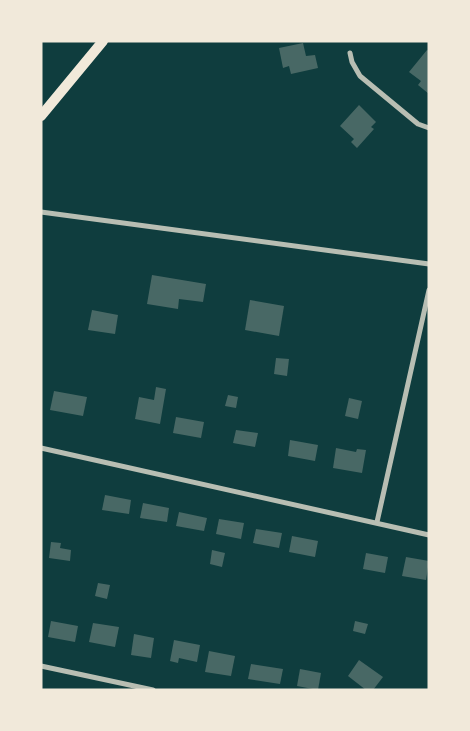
<svg xmlns="http://www.w3.org/2000/svg" width="470" height="731" font-family="Raleway,sans-serif">
  <style>
    .building { fill: #486865 }
    .lines { fill: none; stroke-linecap: round; stroke-linejoin: round }
    .minor { stroke: #b8beb3; stroke-width: 5 }
    .secondary { stroke: #f1e9da; stroke-width: 10 }
  </style>
  <rect width="100%" height="100%" fill="#0f3d3e"/>
  <g class="building">
    <path d="M303,43L306,56L315,55L318,68L291,74L289,66L283,68L279,48Z"/>
    <path d="M427,50L429,51V94L418,85L421,81L409,72Z"/>
    <path d="M359,105L376,122L371,127L374,129L357,148L351,142L354,139L340,126Z"/>
    <path d="M152,275L206,284L203,302L179,299L178,309L147,304Z"/>
    <path d="M250,300L284,306L279,336L245,330Z"/>
    <path d="M92,310L118,315L115,334L88,330Z"/>
    <path d="M276,358L289,359L287,376L274,374Z"/>
    <path d="M156,387L166,389L160,424L135,419L139,397L154,400Z"/>
    <path d="M54,391L87,397L83,416L50,410Z"/>
    <path d="M228,395L238,397L236,408L225,406Z"/>
    <path d="M349,398L362,401L358,419L345,416Z"/>
    <path d="M176,417L204,422L201,438L173,433Z"/>
    <path d="M236,430L258,433L255,447L233,443Z"/>
    <path d="M290,440L318,445L315,461L288,456Z"/>
    <path d="M336,448L356,452L357,449L366,450L362,473L333,468Z"/>
    <path d="M105,495L131,500L129,514L102,510Z"/>
    <path d="M143,503L169,508L167,522L140,518Z"/>
    <path d="M179,512L207,518L204,531L176,526Z"/>
    <path d="M219,519L244,523L241,539L216,534Z"/>
    <path d="M256,529L282,533L279,548L253,543Z"/>
    <path d="M292,536L318,541L315,557L289,552Z"/>
    <path d="M51,542L61,543L60,548L71,550L70,561L49,558Z"/>
    <path d="M212,550L225,553L222,567L210,564Z"/>
    <path d="M366,553L388,557L385,573L363,569Z"/>
    <path d="M406,557L429,561L426,580L402,576Z"/>
    <path d="M98,583L110,585L107,599L95,596Z"/>
    <path d="M51,621L78,626L75,642L48,637Z"/>
    <path d="M355,621L368,624L365,634L353,631Z"/>
    <path d="M93,623L119,627L115,647L89,642Z"/>
    <path d="M134,634L154,638L151,658L131,655Z"/>
    <path d="M174,640L200,645L197,662L179,658L178,663L170,661Z"/>
    <path d="M209,651L235,656L231,676L205,672Z"/>
    <path d="M359,660L383,677L373,690H366L348,676Z"/>
    <path d="M251,664L283,669L280,684L248,679Z"/>
    <path d="M300,669L321,673L318,690L297,686Z"/>
  </g>
  <g class="lines">
    <g class="minor">
      <path d="M350,53L352,62L360,76L418,124L429,128"/>
      <path d="M41,212L429,264"/>
      <path d="M41,448L429,535"/>
      <path d="M377,522L429,290"/>
      <path d="M41,666L153,690"/>
    </g>
    <path class="secondary" d="M41,116L103,41"/>
  </g>
  <rect width="470" height="731" fill="none" stroke="#f1e9da" stroke-width="85"/>
</svg>
